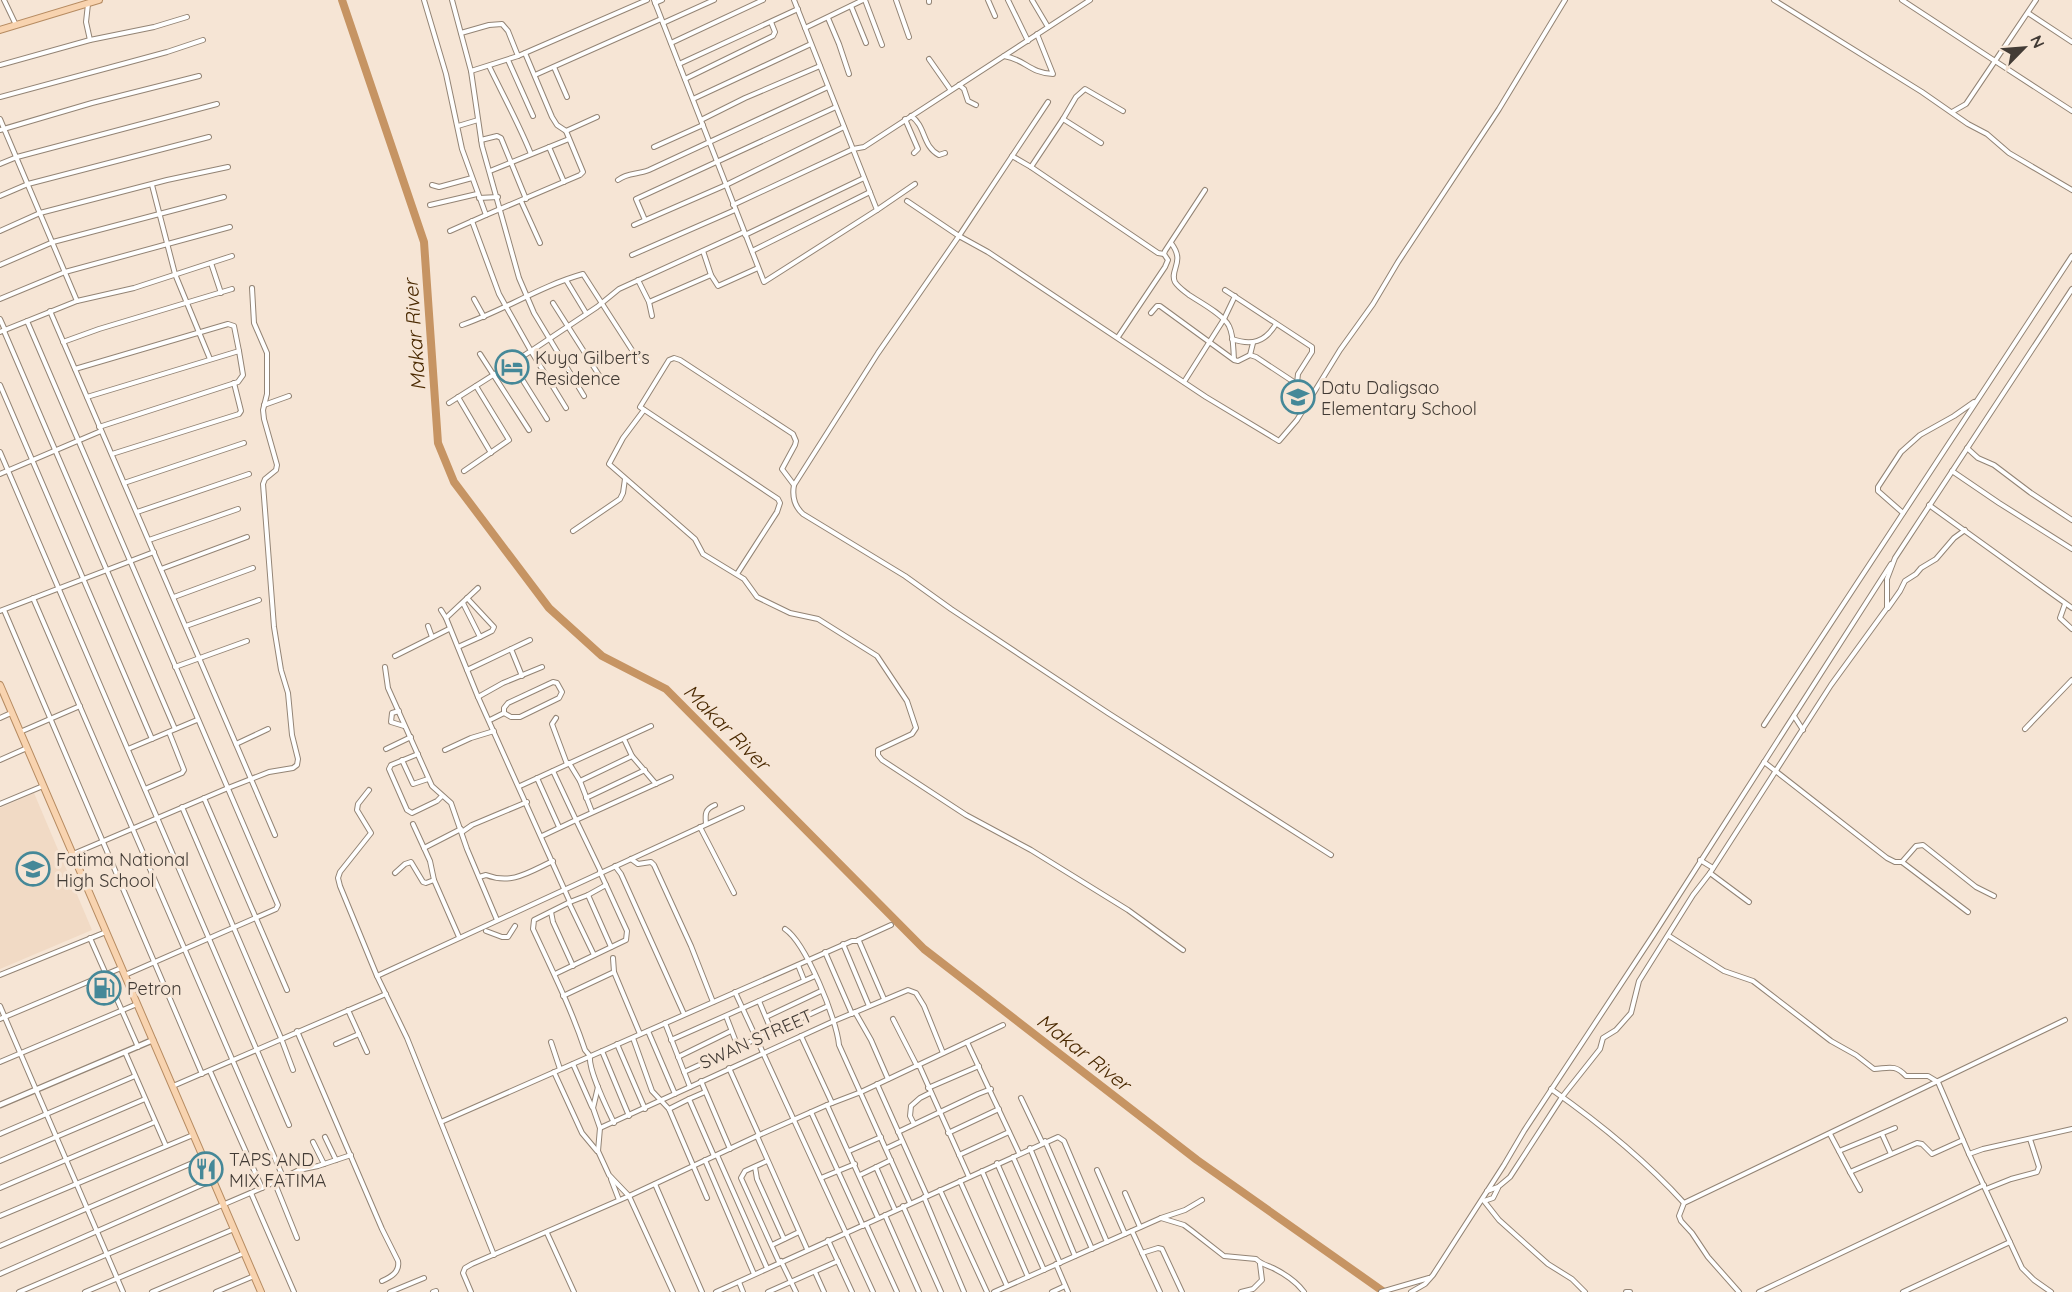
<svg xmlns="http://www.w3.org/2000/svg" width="2072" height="1292" font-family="Quicksand,sans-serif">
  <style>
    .built { fill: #f1dac5 }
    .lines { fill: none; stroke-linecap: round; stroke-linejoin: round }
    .river { stroke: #c69463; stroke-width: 8 }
    .minor-casing { stroke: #938475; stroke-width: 6 }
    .tertiary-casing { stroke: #938475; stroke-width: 7 }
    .primary-casing { stroke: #b68b61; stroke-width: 8 }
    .minor { stroke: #fff; stroke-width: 4 }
    .tertiary { stroke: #fff; stroke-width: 4.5 }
    .primary { stroke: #f8d3af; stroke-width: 6 }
    .labels { text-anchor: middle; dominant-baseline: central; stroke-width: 6; stroke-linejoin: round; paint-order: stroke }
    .poi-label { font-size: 18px; fill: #423b35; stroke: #f6e5d5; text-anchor: start }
    .street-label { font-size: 18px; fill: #423b35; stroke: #f6e5d5 }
    .water-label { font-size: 20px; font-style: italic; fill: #4a2900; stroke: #f6e5d5 }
  </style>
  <rect width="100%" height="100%" fill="#f6e5d5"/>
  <path class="built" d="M34,793L92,930L0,969V808Z"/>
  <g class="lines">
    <path class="river" d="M342,0L424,242L438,443L454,482L549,608L602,656L666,689L924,949L1197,1160L1384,1292"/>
    <g class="minor-casing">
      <g id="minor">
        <path d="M4,0L16,25"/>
        <path d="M424,0L446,74L462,149L486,215L580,175L583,172L566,131L557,125L552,117L525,53"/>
        <path d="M452,0L471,71L482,146L519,278L534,313L584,396"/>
        <path d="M654,0L764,282L877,210L794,0"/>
        <path d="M865,0L882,45"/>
        <path d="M896,0L909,37"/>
        <path d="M929,0V2"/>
        <path d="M988,0L995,16"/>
        <path d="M1008,0L1028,41"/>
        <path d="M1032,0L1048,27"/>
        <path d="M1774,0L1922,92L1968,124L1987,134L2009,153L2072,190"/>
        <path d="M1902,0L1995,61L1966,104L1952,112"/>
        <path d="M2036,0L1995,61L2072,111"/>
        <path d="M655,3L662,0"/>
        <path d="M88,4L86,22L90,40"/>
        <path d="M851,6L866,43"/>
        <path d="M2028,13L2072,42"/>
        <path d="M828,18L839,44L849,74"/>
        <path d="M663,23L714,0"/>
        <path d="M805,28L863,0"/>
        <path d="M461,33L489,25L502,24L508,31L518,56"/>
        <path d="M671,43L763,0"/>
        <path d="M1004,56C1025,59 1029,73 1053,74L1037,34"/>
        <path d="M929,59L950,89"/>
        <path d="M508,60L533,116"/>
        <path d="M679,64L798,9"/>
        <path d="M0,65L90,40L154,27L187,17"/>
        <path d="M489,66C503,95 519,124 531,154"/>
        <path d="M554,67L567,97"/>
        <path d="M471,71L518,56L647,0"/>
        <path d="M535,75L661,19"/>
        <path d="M685,79L773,36L775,32L771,22"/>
        <path d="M959,85L964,89L968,101L976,105"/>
        <path d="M0,97L167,52L203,40"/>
        <path d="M693,99L811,44"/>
        <path d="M911,116C926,126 922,146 939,155L945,153"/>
        <path d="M0,119L77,301"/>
        <path d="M905,119L918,149L914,153"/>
        <path d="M1063,119L1076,97L1085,89L1123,111"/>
        <path d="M701,120L745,98L820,66"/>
        <path d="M458,126L478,120"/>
        <path d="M0,130L92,103L199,76"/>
        <path d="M566,131L597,117"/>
        <path d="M481,140L497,136L501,138L526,199"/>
        <path d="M549,147L564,182"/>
        <path d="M654,147L703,125"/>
        <path d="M1012,156L1031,167L1063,119L1101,143"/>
        <path d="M0,164L17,157L217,104"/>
        <path d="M1031,167L1158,253L1164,254"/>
        <path d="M490,171L569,139"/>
        <path d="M618,180C628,172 637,175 649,170L828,87"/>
        <path d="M152,185L175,274L210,359"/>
        <path d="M432,185L439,187L472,178"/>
        <path d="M0,196L28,184L209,137"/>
        <path d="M479,198L498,197"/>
        <path d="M521,201L540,243"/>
        <path d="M907,201L959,236L1048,102"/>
        <path d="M430,205L477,194"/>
        <path d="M733,205L853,149L864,147L1090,0"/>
        <path d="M877,210L915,184"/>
        <path d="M645,220L636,199L836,107"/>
        <path d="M634,225L726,185L844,127"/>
        <path d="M0,231L40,213L167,180L228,167"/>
        <path d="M450,231L486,215"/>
        <path d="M745,235L864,178"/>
        <path d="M1171,243C1186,262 1169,270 1175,282C1178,287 1184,291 1189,295C1200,302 1224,315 1229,326C1234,336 1233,349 1234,359"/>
        <path d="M703,251L711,275L718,286L758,268"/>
        <path d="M752,251L870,192"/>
        <path d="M632,255L735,210"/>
        <path d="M211,263L221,293"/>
        <path d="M0,265L53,242L224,197"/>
        <path d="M566,280L586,313"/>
        <path d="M638,280L649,302L711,275"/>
        <path d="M1225,290L1312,347V352L1298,374L1297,383"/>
        <path d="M0,299L65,272L230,227"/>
        <path d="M474,299L484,317"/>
        <path d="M649,302L652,316"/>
        <path d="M553,303L604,383"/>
        <path d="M50,311L275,835"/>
        <path d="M1151,313L1157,306H1160L1234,360L1238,361L1250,355L1256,357L1312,394"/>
        <path d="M0,319L5,330"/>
        <path d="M27,321L278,905L276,909L125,975"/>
        <path d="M462,325C503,311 540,286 583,274L639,361"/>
        <path d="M4,331L175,729"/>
        <path d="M0,332L77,301L134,288L232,256"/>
        <path d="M1118,337L1165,267L1168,260L1164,254L1165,251L1205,190"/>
        <path d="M1232,339C1252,346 1265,342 1276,324"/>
        <path d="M63,342L99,329L232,289"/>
        <path d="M480,354L529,430"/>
        <path d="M1250,355L1253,343"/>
        <path d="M512,363L547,419"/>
        <path d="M75,369L228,324L234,326L239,351"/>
        <path d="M1184,382L1224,319L1235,296"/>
        <path d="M0,385L152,739"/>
        <path d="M87,397L239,351L243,375L238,382L99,427"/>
        <path d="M458,397L491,453"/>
        <path d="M449,403L531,351L499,294L472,221"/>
        <path d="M264,405L289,396"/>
        <path d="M566,408L531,351L597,307L619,289L744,232"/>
        <path d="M644,410L623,438L609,464L695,539L703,554L744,579L757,597L790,613L818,619L877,656L907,701L916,728L912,734L878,750V755L882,760L966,815L1031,850L1128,910L1183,950"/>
        <path d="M1967,448L1978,458L1994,465L2031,493L2072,520"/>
        <path d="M0,452L289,1125"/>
        <path d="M112,454L239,414L241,411L234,383"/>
        <path d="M464,471L509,440L476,386"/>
        <path d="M1952,471L1999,503L2072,549"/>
        <path d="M0,474L101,431"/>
        <path d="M124,483L244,443"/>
        <path d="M1929,505L2072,608"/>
        <path d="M137,512L249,474"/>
        <path d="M1903,513L1878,491V487L1901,452L1920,435L1954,416L1974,402"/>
        <path d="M573,531L620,499L623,493L625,479"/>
        <path d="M149,540L238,509"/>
        <path d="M161,569L247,537"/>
        <path d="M737,574L777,512L780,503L778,499L640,407L669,360L674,358L680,360L793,434L796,441L795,445L782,469L794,485"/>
        <path d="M174,597L253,568"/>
        <path d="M33,598L283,1177"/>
        <path d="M467,598L494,627L492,631L480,637"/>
        <path d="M2065,604L2060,618L2072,629"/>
        <path d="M1888,608L1900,591L1905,581L1916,574L1921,568L1936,559L1954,538L1965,530"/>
        <path d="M4,610L202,1074"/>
        <path d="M441,610L446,618L478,697L570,902L588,895L611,947"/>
        <path d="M0,611L154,552"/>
        <path d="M446,618L478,588"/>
        <path d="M186,626L259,600"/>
        <path d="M428,626L432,637"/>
        <path d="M458,647L480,637L463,603"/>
        <path d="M511,649L522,676"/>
        <path d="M395,656L449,629"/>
        <path d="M175,667L247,641"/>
        <path d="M385,667L388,688L432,786L451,803L467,849L497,920"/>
        <path d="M467,670L530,640"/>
        <path d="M553,682L557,683L562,692L559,698L520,717H511L504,713V708L508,703Z"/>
        <path d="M478,697L503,683L542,667"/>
        <path d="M399,711L392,713L391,722L404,726"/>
        <path d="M1794,716L1803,730"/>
        <path d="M0,718L11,713"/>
        <path d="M556,718L552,724L567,764"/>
        <path d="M490,720L504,713"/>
        <path d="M1764,725L2072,256"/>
        <path d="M2025,729L2072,680"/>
        <path d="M20,732L80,706"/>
        <path d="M624,739L632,756L656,784"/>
        <path d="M236,744L268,729"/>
        <path d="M128,749L197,720"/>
        <path d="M386,749L411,737"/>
        <path d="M445,750L471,738L494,731"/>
        <path d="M418,754L391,765L389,769L407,810L412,813L437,801L442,796"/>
        <path d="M0,760L27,748"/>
        <path d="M402,760L413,784L428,779"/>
        <path d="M1764,762L1887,858L1895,862H1902L1968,912"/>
        <path d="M569,763L580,781L592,812"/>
        <path d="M537,778L559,827"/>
        <path d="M580,781L632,756"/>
        <path d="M520,786L651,726"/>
        <path d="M145,789L182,773L184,770L169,732"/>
        <path d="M369,790L358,804L357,810L371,833L340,872L338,878L340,886L377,976L407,1038L494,1255"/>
        <path d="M204,798L287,990"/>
        <path d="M586,798L645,770"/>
        <path d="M0,804L43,786"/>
        <path d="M182,807L281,1038L293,1070"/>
        <path d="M413,824L430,861L434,880L459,937"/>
        <path d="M706,824C705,814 705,809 715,805"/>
        <path d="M700,827L734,893"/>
        <path d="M462,832L472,825L527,802"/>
        <path d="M542,836L576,820L553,771"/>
        <path d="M424,848L461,829"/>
        <path d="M73,854L228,788L269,772L293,768L297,765L298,759L292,735L288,693L281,670L274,627L263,484L265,479L276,470L277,465L264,419L263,410L267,394V353L254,323L252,288"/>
        <path d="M1331,855L1108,713L951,609L905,576L803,514C794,506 792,496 794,485L878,353L959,236L988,252L1206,397L1279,441L1297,420L1340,350L1373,304L1398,262L1499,109L1565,0"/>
        <path d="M631,859L638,864L651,862L654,865L691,946L713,1002"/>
        <path d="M1700,860L1713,868"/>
        <path d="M1902,862L1916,846L1923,845L1976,887L1994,896"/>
        <path d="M615,866L621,874L684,1014"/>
        <path d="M600,872L606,885"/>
        <path d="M601,872L576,820L671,777"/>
        <path d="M395,873L405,864L411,862L423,882L426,883L434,880"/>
        <path d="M1710,873L1749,902"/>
        <path d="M479,877L486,875C512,885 529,872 553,861"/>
        <path d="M570,902L534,920L533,929C552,970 571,1008 585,1050L590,1056C588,1070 607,1108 614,1123"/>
        <path d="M569,903L594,955"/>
        <path d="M551,912L553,922L573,966"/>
        <path d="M785,929C806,943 837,1020 839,1045L910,1203"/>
        <path d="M486,931L502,937H508L515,926"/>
        <path d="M1669,936L1724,971L1753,981L1831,1041L1856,1055L1874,1069C1889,1068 1895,1064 1906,1076H1928L1938,1082L1969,1154"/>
        <path d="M90,938L138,1047"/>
        <path d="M858,940L891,925"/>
        <path d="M843,944L869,1006"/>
        <path d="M825,952L852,1014"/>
        <path d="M613,958L614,972L640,1034"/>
        <path d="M798,965L804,980"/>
        <path d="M555,974L626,940L627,931L606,885L588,895"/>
        <path d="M0,975L106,932"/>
        <path d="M377,976L742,808"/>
        <path d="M735,992L873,1292"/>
        <path d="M563,996L614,972"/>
        <path d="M759,1001L772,1032"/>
        <path d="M0,1006L123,1292"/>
        <path d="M348,1010L367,1052"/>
        <path d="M855,1012L871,1040L888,1079"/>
        <path d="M726,1016L738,1047"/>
        <path d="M766,1017L821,991"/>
        <path d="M0,1019L121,968"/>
        <path d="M893,1019L917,1066"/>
        <path d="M665,1023L690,1087L834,1021L908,990L916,993L924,1006L943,1053"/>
        <path d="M297,1031L382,1229L398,1261C400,1272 391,1277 382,1281"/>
        <path d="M648,1031L675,1094"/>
        <path d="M801,1036L832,1103"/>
        <path d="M633,1038L652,1091L669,1109L707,1198"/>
        <path d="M671,1040L815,976"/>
        <path d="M551,1042L560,1069"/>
        <path d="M967,1042L1019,1153"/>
        <path d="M336,1044L359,1034"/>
        <path d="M617,1044L645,1109"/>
        <path d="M602,1051L629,1116"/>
        <path d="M125,1052L166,1146"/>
        <path d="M678,1057L731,1031"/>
        <path d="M0,1062L137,1004"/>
        <path d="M573,1064L592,1107"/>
        <path d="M919,1065L969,1177"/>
        <path d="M729,1068L759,1135"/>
        <path d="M210,1071L262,1188"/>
        <path d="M554,1072L582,1133L597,1151"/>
        <path d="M684,1072L828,1006"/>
        <path d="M701,1081L730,1149"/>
        <path d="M877,1084L927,1196"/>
        <path d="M173,1086L386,994"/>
        <path d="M598,1087L593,1108L600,1128L598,1151L609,1175L629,1196L673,1292"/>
        <path d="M928,1088L979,1066"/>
        <path d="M1551,1089C1598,1122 1645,1160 1684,1203"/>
        <path d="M705,1092L689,1099L714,1156"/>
        <path d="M1021,1098L1042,1142"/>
        <path d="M827,1105L878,1218"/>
        <path d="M669,1109L689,1099"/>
        <path d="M811,1112L863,1226"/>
        <path d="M441,1122L852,941H859L884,999"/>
        <path d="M914,1124L910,1116L911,1106L920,1098L930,1093"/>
        <path d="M600,1128L690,1087"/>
        <path d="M898,1132L978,1094L991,1089"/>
        <path d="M948,1133L999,1109"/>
        <path d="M0,1134L135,1076"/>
        <path d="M1830,1134L1850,1172L1917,1143L1922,1144L1932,1154L1963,1140"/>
        <path d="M1882,1134L1891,1154"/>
        <path d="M757,1136L807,1249"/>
        <path d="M325,1137L336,1160"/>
        <path d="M1045,1141L1092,1249"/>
        <path d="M313,1142L324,1164"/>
        <path d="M887,1148L902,1141"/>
        <path d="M1030,1148L1075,1256"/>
        <path d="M849,1151L881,1137"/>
        <path d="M1839,1151L1895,1128"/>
        <path d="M717,1155L767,1268"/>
        <path d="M959,1155L1009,1132"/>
        <path d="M1013,1157L1060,1263"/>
        <path d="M705,1160L754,1274"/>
        <path d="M0,1161L145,1099"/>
        <path d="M767,1161L745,1171L741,1178L779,1262"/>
        <path d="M997,1163L1044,1270"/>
        <path d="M755,1167L757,1179L784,1239"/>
        <path d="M876,1167L895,1210"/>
        <path d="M1097,1170L1125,1234"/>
        <path d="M982,1171L1028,1277"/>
        <path d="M1850,1172L1860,1190"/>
        <path d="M860,1175L891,1160"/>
        <path d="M821,1178L855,1164"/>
        <path d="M611,1179L619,1200"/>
        <path d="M274,1181L297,1238"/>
        <path d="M960,1181L1007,1286"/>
        <path d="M655,1184L702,1292"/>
        <path d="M0,1188L155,1122"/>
        <path d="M1498,1188L1493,1198L1484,1201L1499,1220L1548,1264L1572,1279L1585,1292"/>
        <path d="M1986,1189L2011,1179L2037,1172L2039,1167L2030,1139"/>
        <path d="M940,1190L987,1292"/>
        <path d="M1487,1191L1498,1187L1510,1177L1562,1097L1600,1049L1603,1038L1616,1030L1631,1013L1639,981L1693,895L1710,873L1831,685L1887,608V579L1895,558L2072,289"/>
        <path d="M251,1193L294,1292"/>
        <path d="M1125,1193L1140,1227"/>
        <path d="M924,1197L964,1292"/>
        <path d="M903,1206L941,1292"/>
        <path d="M885,1215L919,1292"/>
        <path d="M0,1216L193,1135"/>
        <path d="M1161,1218L1184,1225L1192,1231L1224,1256L1256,1259C1261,1264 1266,1265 1273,1268C1285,1274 1296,1281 1304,1292"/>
        <path d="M866,1224L897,1292"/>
        <path d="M1132,1231L1160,1292"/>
        <path d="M547,1233L574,1292"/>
        <path d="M828,1240L852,1292"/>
        <path d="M772,1245L799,1232"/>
        <path d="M0,1246L204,1158"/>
        <path d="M1142,1253L1158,1248L1162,1249L1182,1292"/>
        <path d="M781,1261L796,1292"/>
        <path d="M1056,1264L1068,1292"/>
        <path d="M815,1272L824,1292"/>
        <path d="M0,1274L213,1180"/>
        <path d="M739,1282L743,1292"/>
        <path d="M19,1292L262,1188L299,1170L318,1166L351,1155"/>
        <path d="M85,1292L234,1229"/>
        <path d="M152,1292L244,1253"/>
        <path d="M216,1292L254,1276"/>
        <path d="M390,1292L424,1278"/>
        <path d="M433,1292L436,1291"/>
        <path d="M471,1292L463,1273L465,1268L472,1264L629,1196L757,1136L827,1105L861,1092L1003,1025"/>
        <path d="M716,1292L1058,1137L1064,1141L1107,1242"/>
        <path d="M768,1292L838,1261"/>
        <path d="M994,1292L1161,1218L1185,1210L1202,1200"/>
        <path d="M1052,1292L1065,1286"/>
        <path d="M1241,1292L1253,1289L1262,1280L1260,1264"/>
        <path d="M1381,1292L1429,1278"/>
        <path d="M1411,1292L1425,1284L1433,1275L1504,1165L1524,1131L1654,934L1891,564"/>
        <path d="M1626,1292H1630"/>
        <path d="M1739,1292L1708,1257L1692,1233L1681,1221L1679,1216L1684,1203L2065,1020"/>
        <path d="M1759,1292L1984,1185"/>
        <path d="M1903,1292L2010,1242"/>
        <path d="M2051,1292L2034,1280L2022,1268L1969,1154L1983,1149L2072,1129"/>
      </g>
    </g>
    <g class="tertiary-casing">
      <path id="tertiary" d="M0,1105L153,1040"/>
    </g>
    <g class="primary-casing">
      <g id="primary">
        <path d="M0,30L99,0"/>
        <path d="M0,685L261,1292"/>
      </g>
    </g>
    <use href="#minor" class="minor"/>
    <use href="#tertiary" class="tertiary"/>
    <use href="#primary" class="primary"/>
  </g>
  <defs>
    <g id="hotel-ring" transform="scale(1.725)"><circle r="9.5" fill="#f6e5d5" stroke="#458898" stroke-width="1.5"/><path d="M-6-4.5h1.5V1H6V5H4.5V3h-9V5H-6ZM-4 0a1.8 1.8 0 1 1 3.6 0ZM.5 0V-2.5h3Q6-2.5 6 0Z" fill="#458898"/></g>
    <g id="school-ring" transform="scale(1.725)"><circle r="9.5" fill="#f6e5d5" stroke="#458898" stroke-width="1.5"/><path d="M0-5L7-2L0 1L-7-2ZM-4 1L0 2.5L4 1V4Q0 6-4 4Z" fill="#458898"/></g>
    <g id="fuel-ring" transform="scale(1.725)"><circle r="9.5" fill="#f6e5d5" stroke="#458898" stroke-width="1.5"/><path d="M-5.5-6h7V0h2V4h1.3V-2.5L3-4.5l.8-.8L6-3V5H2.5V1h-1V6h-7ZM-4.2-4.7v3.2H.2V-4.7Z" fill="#458898"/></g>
    <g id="restaurant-ring" transform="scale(1.725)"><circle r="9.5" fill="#f6e5d5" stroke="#458898" stroke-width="1.5"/><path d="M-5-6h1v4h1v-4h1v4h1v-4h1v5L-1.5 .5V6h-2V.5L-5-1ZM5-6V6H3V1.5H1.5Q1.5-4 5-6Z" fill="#458898"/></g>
  </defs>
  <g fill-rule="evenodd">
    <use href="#hotel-ring" x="512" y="367"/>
    <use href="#school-ring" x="1298" y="397"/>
    <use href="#school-ring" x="33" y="869"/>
    <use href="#fuel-ring" x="104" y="988"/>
    <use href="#restaurant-ring" x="206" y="1169"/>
  </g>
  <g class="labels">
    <g class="poi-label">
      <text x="535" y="357">Kuya Gilbert’s<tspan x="535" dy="21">Residence</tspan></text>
      <text x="1321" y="387">Datu Daligsao<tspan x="1321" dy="21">Elementary School</tspan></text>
      <text x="56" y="859">Fatima National<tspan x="56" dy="21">High School</tspan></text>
      <text x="127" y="988">Petron</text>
      <text x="229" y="1159">TAPS AND<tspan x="229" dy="21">MIX FATIMA</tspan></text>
    </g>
    <g class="street-label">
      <text transform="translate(756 1039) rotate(-24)">SWAN STREET</text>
    </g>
    <g class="water-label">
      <text transform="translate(414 335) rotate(-94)">Makar River</text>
      <text transform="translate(727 727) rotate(45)">Makar River</text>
      <text transform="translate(1084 1052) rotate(38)">Makar River</text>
    </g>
  </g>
  <g transform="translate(2024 48) rotate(65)" stroke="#f6e5d5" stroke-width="4.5" paint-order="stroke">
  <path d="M0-4.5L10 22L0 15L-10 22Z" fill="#423b35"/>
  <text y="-9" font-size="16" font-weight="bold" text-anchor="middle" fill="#423b35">N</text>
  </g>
</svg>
